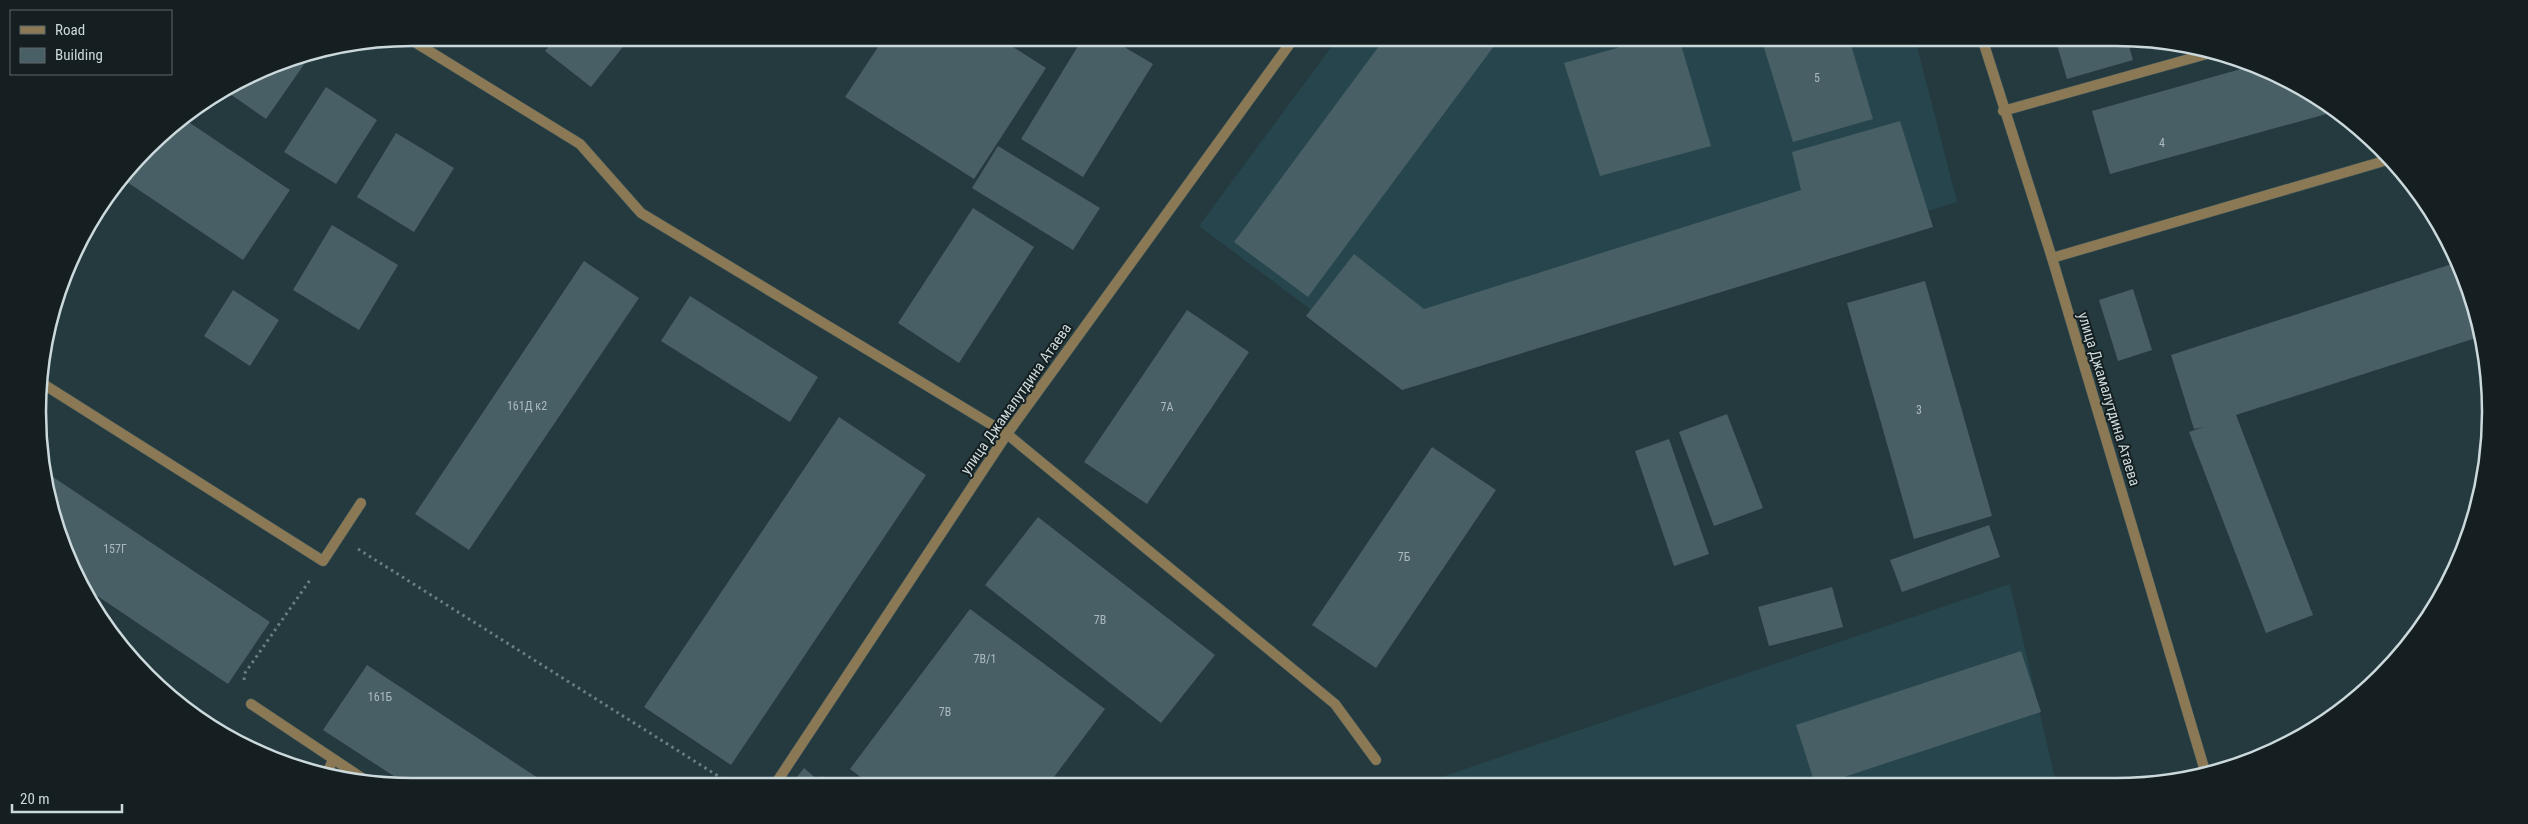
<svg xmlns="http://www.w3.org/2000/svg" width="2528" height="824" font-family="'Roboto Condensed',sans-serif">
  <style>
    .built { fill: #26454c }
    .building { fill: #485f65 }
    .lines { fill: none; stroke-linecap: round; stroke-linejoin: round }
    .service-casing { stroke: #42575b; stroke-width: 11 }
    .minor-casing { stroke: #42575b; stroke-width: 11 }
    .path { stroke: #6b7e82; stroke-width: 3; stroke-dasharray: 2.5 4; stroke-linecap: butt }
    .service { stroke: #8a7954; stroke-width: 10 }
    .minor { stroke: #8a7954; stroke-width: 10 }
    .labels { text-anchor: middle; dominant-baseline: central; stroke-width: 4; stroke-linejoin: round; paint-order: stroke }
    .number-label { font-size: 12px; fill: #abbabe }
    .street-label { font-size: 15px; fill: #ccd9dc; stroke: #151f21 }
    .rim { fill: none; stroke: #ccd9dc; stroke-width: 2.5 }
  </style>
  <rect width="100%" height="100%" fill="#243a3f"/>
  <g class="built">
    <path d="M1338,38H1915L1957,202L1397,374L1199,226Z"/>
    <path d="M2010,584L2056,783L1418,785Z"/>
  </g>
  <g class="building">
    <path d="M556,38H630L591,87L545,51Z"/>
    <path d="M884,38H999L1046,68L974,179L845,97Z"/>
    <path d="M1083,38H1109L1153,64L1083,177L1021,139Z"/>
    <path d="M1385,38H1500L1308,297L1234,242Z"/>
    <path d="M1652,38H1679L1711,146L1600,176L1564,63Z"/>
    <path d="M1761,38H1849L1873,119L1793,142Z"/>
    <path d="M2055,38L2127,39L2133,60L2067,79Z"/>
    <path d="M297,57L305,63L266,119L227,92L269,66Z"/>
    <path d="M2255,65L2324,101L2337,111L2110,174L2092,111Z"/>
    <path d="M326,87L377,120L336,184L284,152Z"/>
    <path d="M184,119L290,190L243,260L121,178L165,131Z"/>
    <path d="M1900,121L1933,227L1402,390L1306,316L1354,254L1424,309L1801,190L1792,152Z"/>
    <path d="M396,133L454,168L414,232L357,197Z"/>
    <path d="M998,146L1100,208L1073,250L972,188Z"/>
    <path d="M973,208L1034,247L959,363L898,323Z"/>
    <path d="M332,225L398,265L359,330L293,290Z"/>
    <path d="M584,261L639,298L469,550L415,514Z"/>
    <path d="M2458,262L2482,336L2236,415L2313,615L2266,633L2189,432L2203,427L2194,429L2171,355Z"/>
    <path d="M1925,281L1992,516L1914,539L1847,303Z"/>
    <path d="M2133,289L2152,350L2118,361L2099,300Z"/>
    <path d="M233,290L279,320L250,366L204,336Z"/>
    <path d="M690,296L818,377L790,422L661,341Z"/>
    <path d="M1187,310L1249,352L1147,504L1084,462Z"/>
    <path d="M1727,414L1763,508L1714,526L1679,432Z"/>
    <path d="M839,417L926,475L731,765L644,707Z"/>
    <path d="M1669,439L1709,554L1674,566L1635,451Z"/>
    <path d="M1432,447L1496,490L1376,668L1312,625Z"/>
    <path d="M44,471L270,622L228,684L87,589L50,509Z"/>
    <path d="M1038,517L1215,655L1161,723L985,585Z"/>
    <path d="M1989,525L2000,557L1902,592L1890,560Z"/>
    <path d="M1832,587L1843,627L1769,646L1758,607Z"/>
    <path d="M970,609L1105,709L1048,785L872,786L850,769Z"/>
    <path d="M2021,651L2041,712L1823,784H1815L1796,725Z"/>
    <path d="M367,665L550,786H409L323,730Z"/>
    <path d="M804,768L818,780L822,776L834,786H790Z"/>
  </g>
  <g class="lines">
    <g class="service-casing">
      <g id="service">
        <path d="M408,38L580,144L641,213L1007,434L1335,704L1376,760"/>
        <path d="M2003,111L2214,52"/>
        <path d="M2052,258L2391,159"/>
        <path d="M40,382L323,561L361,503"/>
        <path d="M251,704L368,782"/>
        <path d="M326,775L333,760"/>
        <path d="M774,786L1007,434L1294,38"/>
      </g>
    </g>
    <g class="minor-casing">
      <path id="minor" d="M1982,38L2052,258L2205,771"/>
    </g>
    <g class="path">
      <path d="M358,549L734,786"/>
      <path d="M244,680L245,673L310,580"/>
    </g>
    <use href="#service" class="service"/>
    <use href="#minor" class="minor"/>
  </g>
  <g class="labels">
    <g class="number-label">
      <text x="1817" y="78">5</text>
      <text x="2162" y="143">4</text>
      <text x="527" y="406">161Д к2</text>
      <text x="1167" y="407">7А</text>
      <text x="1919" y="410">3</text>
      <text x="115" y="549">157Г</text>
      <text x="1404" y="557">7Б</text>
      <text x="1100" y="620">7В</text>
      <text x="985" y="659">7В/1</text>
      <text x="380" y="697">161Б</text>
      <text x="945" y="712">7В</text>
    </g>
    <g class="street-label">
      <text transform="translate(1016 399) rotate(-55)">улица Джамалутдина Атаева</text>
      <text transform="translate(2109 399) rotate(73)">улица Джамалутдина Атаева</text>
    </g>
  </g>
  <path d="M0 0H2528V824H0ZM412 46H2116A366 366 0 0 1 2482 412V412A366 366 0 0 1 2116 778H412A366 366 0 0 1 46 412V412A366 366 0 0 1 412 46Z" fill="#151f21" fill-rule="evenodd"/>
  <path class="rim" d="M412 46H2116A366 366 0 0 1 2482 412V412A366 366 0 0 1 2116 778H412A366 366 0 0 1 46 412V412A366 366 0 0 1 412 46Z"/>
  <rect x="10" y="10" width="162" height="65" fill="#151f21" stroke="#5e696c"/>
  <rect x="20" y="26" width="25" height="8" fill="#8a7954" stroke="#5e696c"/>
  <text x="55" y="35" font-size="15" fill="#ccd9dc">Road</text>
  <rect x="20" y="48" width="25" height="15" fill="#485f65" stroke="#5e696c"/>
  <text x="55" y="60" font-size="15" fill="#ccd9dc">Building</text>
  <path d="M12 804v8h110v-8" fill="none" stroke="#ccd9dc" stroke-width="2.5"/>
  <text x="20" y="804" font-size="15" fill="#ccd9dc" stroke="#151f21" stroke-width="4" paint-order="stroke">20 m</text>
</svg>
